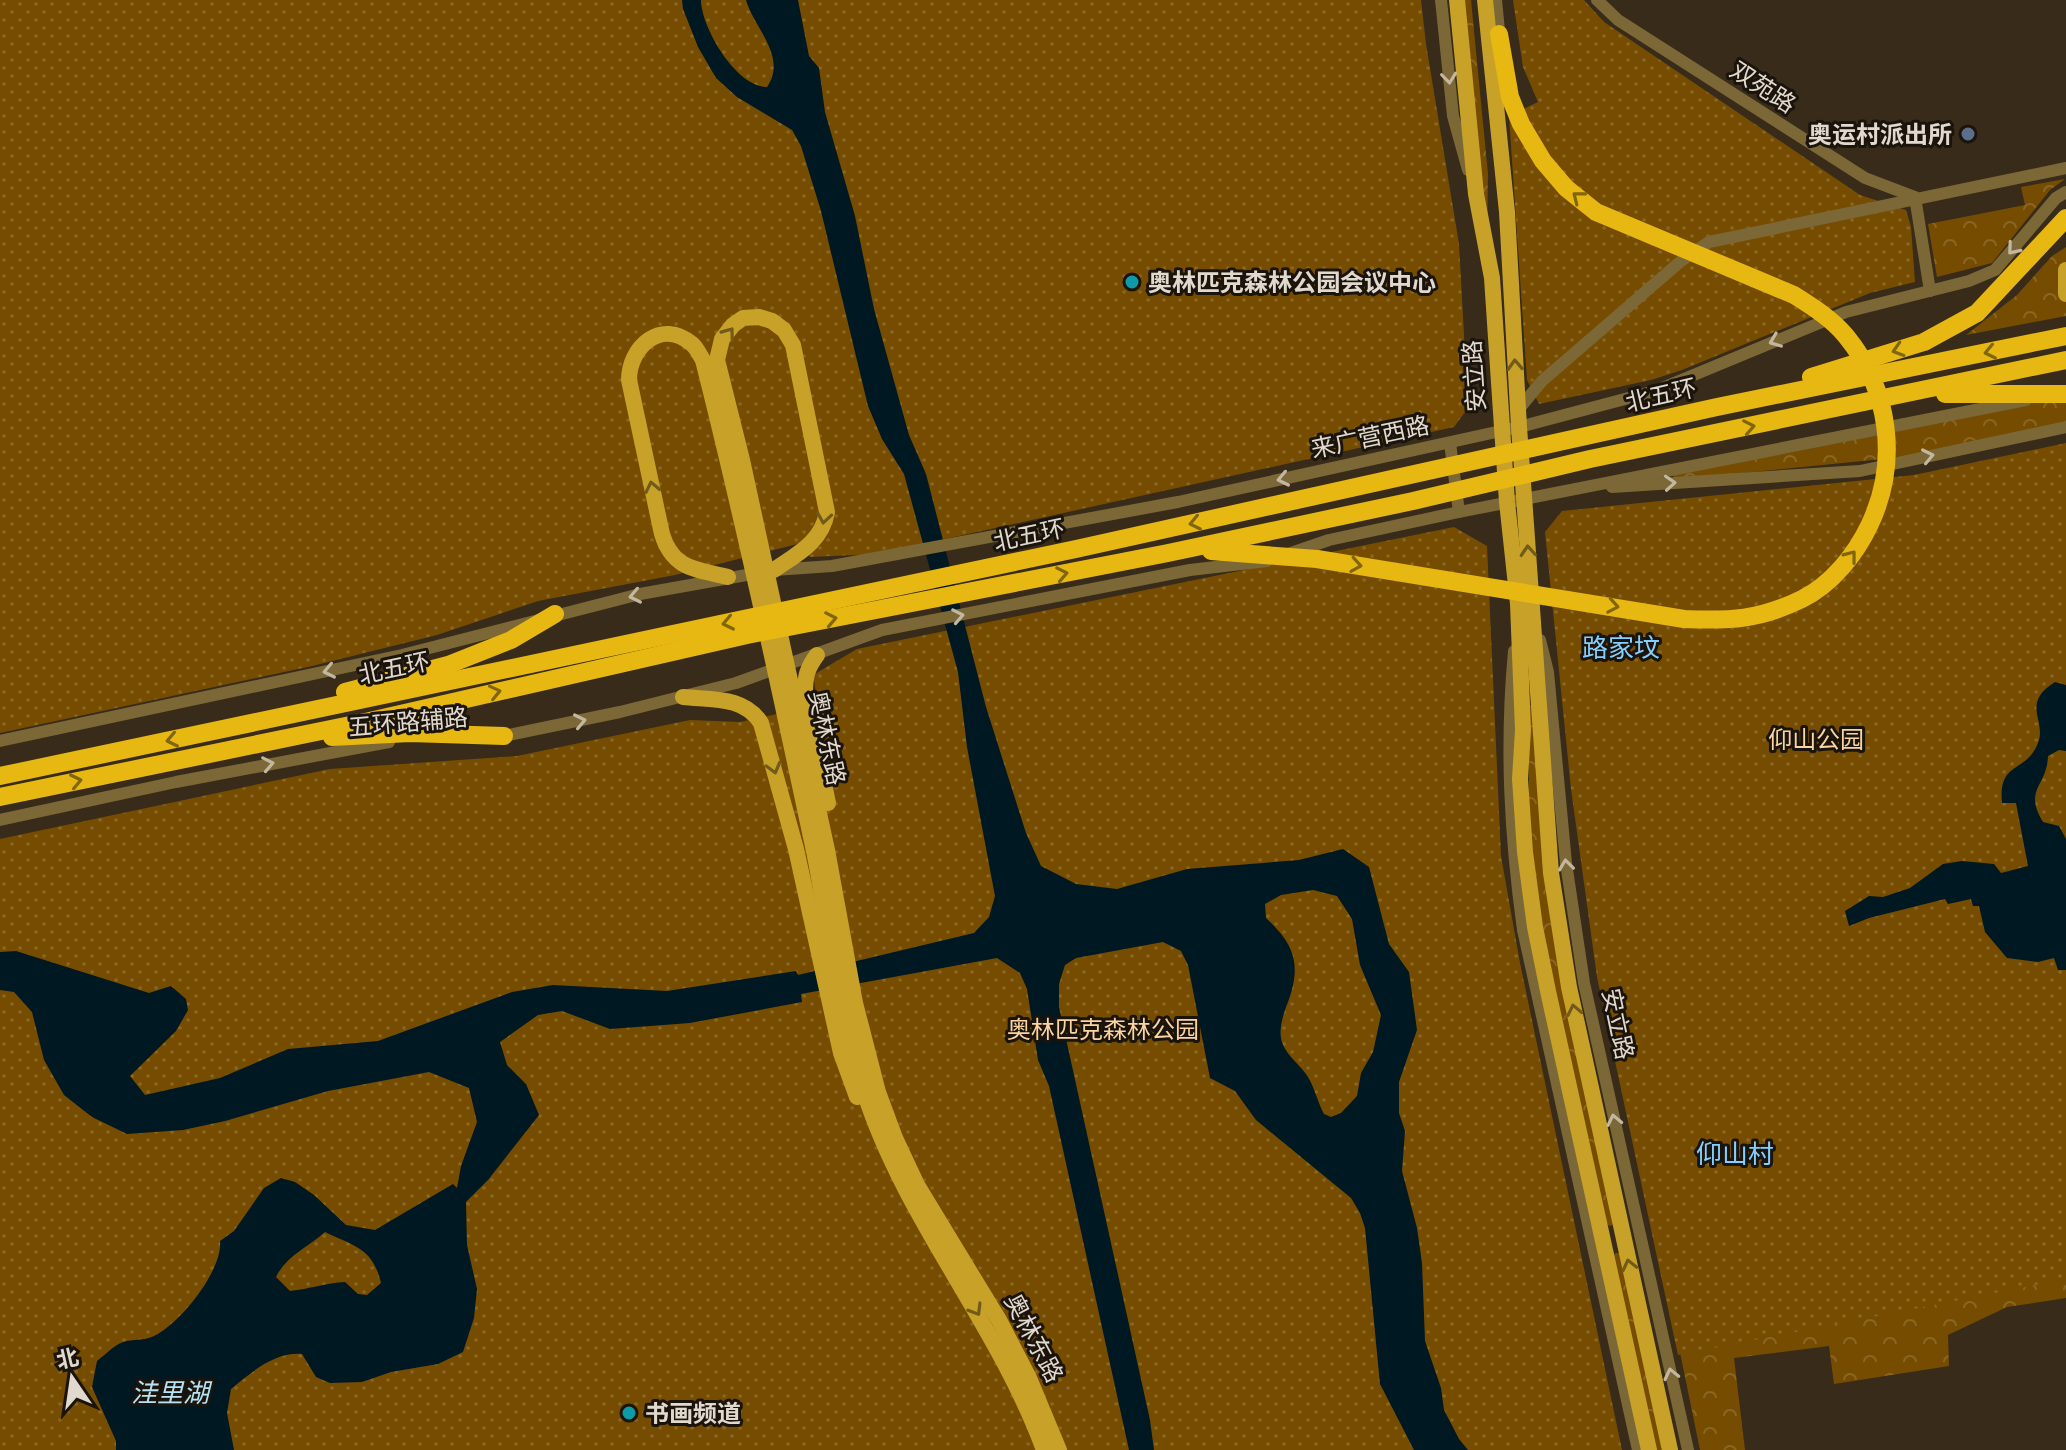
<svg xmlns="http://www.w3.org/2000/svg" width="2066" height="1450" font-family="Ubuntu,'Noto Sans SC',sans-serif">
  <style>
    .forest { fill: url(#forest-crowns) }
    .park { fill: url(#park-dots) }
    .water { fill: #001822; fill-rule: evenodd }
    .lines { fill: none; stroke-linecap: round; stroke-linejoin: round }
    .minor { stroke: #7b6836; stroke-width: 12 }
    .major { stroke: #c8a128; stroke-width: 16 }
    .highway { stroke: #e7b712; stroke-width: 18 }
    .oneway { stroke: #c3b7a0 }
    .oneway2 { stroke: #80660f }
    .oneway3 { stroke: #715a1a }
    .service-dot { fill: #5c6f8a; stroke: #1a140c; stroke-width: 3 }
    .culture-dot { fill: #0f9aa8; stroke: #1a140c; stroke-width: 3 }
    .labels { text-anchor: middle; dominant-baseline: central; stroke-width: 6; stroke-linejoin: round; paint-order: stroke }
    .street-label { font-size: 24px; fill: #e2d9ce; stroke: #1a140c }
    .poi-label { font-size: 24px; font-weight: bold; fill: #e2d9ce; stroke: #1a140c; text-anchor: start }
    .park-label { font-size: 24px; fill: #f9d3a0; stroke: #1a140c }
    .neighbourhood-label { font-size: 26px; fill: #84cffe; stroke: #1a140c }
    .water-label { font-size: 26px; font-style: italic; fill: #b5e2f3; stroke: #1a140c }
  </style>
  <defs>
    <pattern id="forest-crowns" width="20" height="18" patternUnits="userSpaceOnUse" patternTransform="scale(2)"><rect width="20" height="18" fill="#764d00"/><path d="M2 6a3 3 0 1 1 6 0M12 15a3 3 0 1 1 6 0" fill="none" stroke="#896624"/></pattern>
    <pattern id="park-dots" width="8" height="8" patternUnits="userSpaceOnUse" patternTransform="scale(2)"><rect width="8" height="8" fill="#764d00"/><path d="M2 2h.1M6 6h.1" fill="none" stroke="#896624" stroke-width="1.8" stroke-linecap="round"/></pattern>
  </defs>
  <rect width="100%" height="100%" fill="#382b19"/>
  <g class="forest">
    <path d="M1457,0H1471L1488,174L1487,237Z"/>
    <path d="M2065,179L2050,190L1992,263L1937,277L1928,224L2025,205L2021,187Z"/>
    <path d="M2066,247V316L1966,335L2017,295L2052,256Z"/>
    <path d="M2066,395V423L1902,457L1675,480L1673,475Z"/>
    <path d="M1529,705H1532L1544,848L1615,1223L1610,1226L1603,1223L1541,921L1529,832Z"/>
    <path d="M2066,1244V1298L2007,1307L1948,1335L1949,1366L1834,1384L1829,1346L1734,1358L1745,1450H1700L1675,1328Z"/>
    <path d="M1616,1253H1621L1665,1450H1652L1613,1255Z"/>
  </g>
  <g class="park">
    <path d="M0,0H1421L1426,44L1459,244L1468,408L1454,427L877,554L810,557L801,543L675,575L538,601L437,635L312,666L0,733Z"/>
    <path d="M1513,0H1584L1604,22L1860,195L1906,210L1911,227L1915,282L1870,293L1682,370L1651,380L1539,404L1527,380L1509,116L1538,102L1523,67Z"/>
    <path d="M2066,443V1279L1678,1355L1597,977L1571,789L1545,532L1562,511L1914,475Z"/>
    <path d="M1454,527L1487,546L1501,856L1520,963L1622,1450H0V839L330,769L517,756L690,720L740,722L818,705L813,675L857,649Z"/>
  </g>
  <g class="water">
    <path d="M682,0H701C701,27 736,87 767,87C788,57 754,28 746,0H798L809,56L819,68L825,112L855,216L874,309L909,435L926,474L986,707L1026,833L1041,866L1076,884L1117,889L1187,869L1299,860L1343,849L1369,867L1389,944L1409,972L1417,1030L1399,1082V1113L1405,1131L1402,1171L1417,1228L1422,1263L1425,1341L1441,1388L1444,1410L1459,1439L1468,1450H1414L1380,1384L1365,1228L1360,1213L1351,1198L1256,1120L1235,1091L1210,1078L1188,965L1181,951L1163,942L1076,958L1065,965L1059,984V1007L1150,1420L1154,1450H1129L1049,1086L1038,1060L1027,989L1020,973L997,958L801,994L802,1002L690,1023L610,1029L562,1011L538,1015L500,1042L507,1065L526,1084L539,1115L488,1180L466,1202L467,1245L477,1289L474,1318L463,1352L438,1364L391,1372L362,1382L330,1383L316,1377L302,1354C274,1352 252,1372 231,1389L227,1413L234,1450H116V1441L92,1387L97,1361C105,1355 114,1345 123,1342C133,1339 144,1341 154,1336C180,1324 223,1270 220,1241L234,1231L264,1188L281,1178L295,1182L314,1195L346,1225L375,1230L453,1184L457,1188L461,1166L477,1122L469,1088L429,1072L328,1091L225,1121L183,1130L127,1134L92,1117L64,1095L44,1060L32,1012L14,992L0,990V952L16,951L149,993L171,986L186,999L188,1010L176,1031L130,1076L145,1095L220,1078L288,1049L378,1041L512,992L553,985L667,991L796,971L798,975L974,933L989,917L995,896L967,747L958,672L904,474L882,439L868,406L821,211L801,146L792,130L737,97L716,78L698,47L683,9ZM1313,890L1337,896L1352,919L1360,965L1381,1015L1373,1052L1361,1073L1357,1096L1341,1113L1331,1117L1324,1114C1317,1101 1314,1085 1306,1074C1298,1063 1283,1052 1281,1038C1279,1027 1284,1012 1288,1002C1302,964 1294,944 1266,918L1265,904L1281,895ZM325,1232C354,1246 373,1248 381,1283L367,1295L358,1294L345,1282C326,1283 309,1289 290,1291L276,1277C286,1256 307,1248 325,1232Z"/>
    <path d="M2055,682L2066,685V751L2059,750L2048,756C2047,787 2023,789 2043,822L2059,826L2066,839V970H2058L2054,958L2038,962L2007,958L1985,932L1979,906H1973L1971,899L1948,904L1945,899L1869,918L1849,926L1845,911L1869,896L1883,897L1910,888L1943,864L1962,861L1994,864L2001,873L2028,866L2016,803H2002C1998,760 2026,774 2038,743C2047,720 2020,704 2055,682Z"/>
  </g>
  <g class="lines">
    <g class="minor">
      <path d="M1441,0L1453,116L1468,170"/>
      <path d="M1496,0L1500,41"/>
      <path d="M1597,0L1618,20L1865,178L1915,197L1930,291"/>
      <path d="M1518,410L1542,381L1681,261L1709,242L2066,168"/>
      <path d="M1450,443L1459,512"/>
      <path d="M1612,487L1860,471L2066,427"/>
      <path d="M1288,554L1329,540L1459,512L2026,400"/>
      <path d="M1540,640L1548,672L1566,863L1584,983L1688,1450"/>
      <path d="M1514,651C1505,747 1510,835 1523,930L1638,1450"/>
      <path d="M499,737L620,712L736,683L882,630L1190,570L1267,561"/>
      <path d="M0,741L402,655L640,594L774,570L832,566L1178,502L1519,427L1655,391L1846,312L1969,281L1995,270L2056,198L2066,192"/>
      <path d="M0,820L176,782L389,742"/>
    </g>
    <g class="major">
      <path d="M1457,0L1476,194L1492,278L1507,502L1518,604L1523,730L1520,779L1525,852L1535,927L1548,991L1649,1450"/>
      <path d="M1485,0L1507,212L1519,427L1551,873L1569,987L1670,1450"/>
      <path d="M2066,270V294"/>
      <path d="M774,570C797,554 822,542 827,512L793,345L784,330L772,321L759,317L743,318L733,325L722,339L717,360L742,460L827,850L855,1003L878,1092L895,1138L917,1185L999,1320L1029,1378L1059,1450"/>
      <path d="M728,577C696,569 673,570 662,534L629,380C629,347 661,318 692,344C696,347 700,355 703,360C744,523 779,687 814,851C830,931 839,1015 865,1094C906,1221 998,1324 1044,1450"/>
      <path d="M817,655C807,668 805,677 805,693L828,803"/>
      <path d="M683,697C712,700 744,696 761,723L796,849L841,1053L857,1097"/>
    </g>
    <g class="highway">
      <path d="M1811,377L1924,342L1977,313L2066,218"/>
      <path d="M1945,394H2066"/>
      <path d="M1211,551L1317,559L1684,619C1730,621 1759,620 1802,599C1832,584 1856,554 1870,524C1899,462 1890,390 1846,336C1832,319 1813,307 1794,295L1596,212L1566,188L1543,161L1521,124L1510,97L1499,34"/>
      <path d="M345,692L448,665L511,640L555,614"/>
      <path d="M332,737L410,733L504,736"/>
      <path d="M0,776L1076,549L1717,407L2066,336"/>
      <path d="M0,797L365,722L747,635L1168,553L1413,501L1590,459L2066,360"/>
    </g>
  </g>
  <defs><path id="oneway-chevron" d="M-2-3.5L2.5 0L-2 3.5" fill="none" stroke-width="1.6" stroke-linecap="round" stroke-linejoin="round" transform="scale(2)"/></defs>
  <g class="oneway">
    <use href="#oneway-chevron" transform="translate(1449 78) rotate(84)"/>
    <use href="#oneway-chevron" transform="translate(2013 249) rotate(130)"/>
    <use href="#oneway-chevron" transform="translate(1775 341) rotate(158)"/>
    <use href="#oneway-chevron" transform="translate(1928 456) rotate(-12)"/>
    <use href="#oneway-chevron" transform="translate(1283 479) rotate(168)"/>
    <use href="#oneway-chevron" transform="translate(1670 483) rotate(-4)"/>
    <use href="#oneway-chevron" transform="translate(635 596) rotate(168)"/>
    <use href="#oneway-chevron" transform="translate(958 616) rotate(-11)"/>
    <use href="#oneway-chevron" transform="translate(329 671) rotate(168)"/>
    <use href="#oneway-chevron" transform="translate(580 721) rotate(-12)"/>
    <use href="#oneway-chevron" transform="translate(268 764) rotate(-11)"/>
    <use href="#oneway-chevron" transform="translate(1566 865) rotate(-97)"/>
    <use href="#oneway-chevron" transform="translate(1614 1120) rotate(-102)"/>
    <use href="#oneway-chevron" transform="translate(1671 1374) rotate(-103)"/>
  </g>
  <g class="oneway2">
    <use href="#oneway-chevron" transform="translate(1578 197) rotate(-142)"/>
    <use href="#oneway-chevron" transform="translate(1898 350) rotate(163)"/>
    <use href="#oneway-chevron" transform="translate(1990 352) rotate(168)"/>
    <use href="#oneway-chevron" transform="translate(1749 427) rotate(-11)"/>
    <use href="#oneway-chevron" transform="translate(1195 523) rotate(168)"/>
    <use href="#oneway-chevron" transform="translate(1851 556) rotate(-52)"/>
    <use href="#oneway-chevron" transform="translate(1356 565) rotate(9)"/>
    <use href="#oneway-chevron" transform="translate(1062 574) rotate(-11)"/>
    <use href="#oneway-chevron" transform="translate(1613 606) rotate(10)"/>
    <use href="#oneway-chevron" transform="translate(831 619) rotate(-11)"/>
    <use href="#oneway-chevron" transform="translate(728 623) rotate(168)"/>
    <use href="#oneway-chevron" transform="translate(495 692) rotate(-13)"/>
    <use href="#oneway-chevron" transform="translate(172 740) rotate(168)"/>
    <use href="#oneway-chevron" transform="translate(76 781) rotate(-12)"/>
  </g>
  <g class="oneway3">
    <use href="#oneway-chevron" transform="translate(729 333) rotate(-54)"/>
    <use href="#oneway-chevron" transform="translate(1515 365) rotate(-93)"/>
    <use href="#oneway-chevron" transform="translate(652 487) rotate(-102)"/>
    <use href="#oneway-chevron" transform="translate(824 518) rotate(99)"/>
    <use href="#oneway-chevron" transform="translate(1528 551) rotate(-94)"/>
    <use href="#oneway-chevron" transform="translate(774 768) rotate(75)"/>
    <use href="#oneway-chevron" transform="translate(1574 1010) rotate(-102)"/>
    <use href="#oneway-chevron" transform="translate(1629 1265) rotate(-103)"/>
    <use href="#oneway-chevron" transform="translate(976 1310) rotate(59)"/>
  </g>
  <circle class="service-dot" cx="1968" cy="134" r="8"/>
  <g class="culture-dot">
    <circle cx="1132" cy="282" r="8"/>
    <circle cx="629" cy="1413" r="8"/>
  </g>
  <g class="labels">
    <g class="street-label">
      <text transform="translate(1763 87) rotate(33)">双苑路</text>
      <text transform="translate(1474 376) rotate(-94)">安立路</text>
      <text transform="translate(1661 395) rotate(-13)">北五环</text>
      <text transform="translate(1370 437) rotate(-12)">来广营西路</text>
      <text transform="translate(1029 535) rotate(-12)">北五环</text>
      <text transform="translate(394 668) rotate(-12)">北五环</text>
      <text transform="translate(408 722) rotate(-5)">五环路辅路</text>
      <text transform="translate(827 738) rotate(78)">奥林东路</text>
      <text transform="translate(1618 1024) rotate(78)">安立路</text>
      <text transform="translate(1034 1338) rotate(62)">奥林东路</text>
    </g>
    <g class="poi-label">
      <text x="1952" y="134" text-anchor="end">奥运村派出所</text>
      <text x="1148" y="282">奥林匹克森林公园会议中心</text>
      <text x="645" y="1413">书画频道</text>
    </g>
    <g class="park-label">
      <text x="1816" y="739">仰山公园</text>
      <text x="1103" y="1029">奥林匹克森林公园</text>
    </g>
    <g class="neighbourhood-label">
      <text x="1621" y="647">路家坟</text>
      <text x="1735" y="1153">仰山村</text>
    </g>
    <g class="water-label">
      <text x="170" y="1392">洼里湖</text>
    </g>
  </g>
  <g transform="translate(72 1378) rotate(347)" stroke="#1a140c" stroke-width="6" paint-order="stroke">
  <path d="M0-6L14 30L0 20L-14 30Z" fill="#e2d9ce"/>
  <text y="-12" font-size="22" font-weight="bold" text-anchor="middle" fill="#e2d9ce">北</text>
  </g>
</svg>
